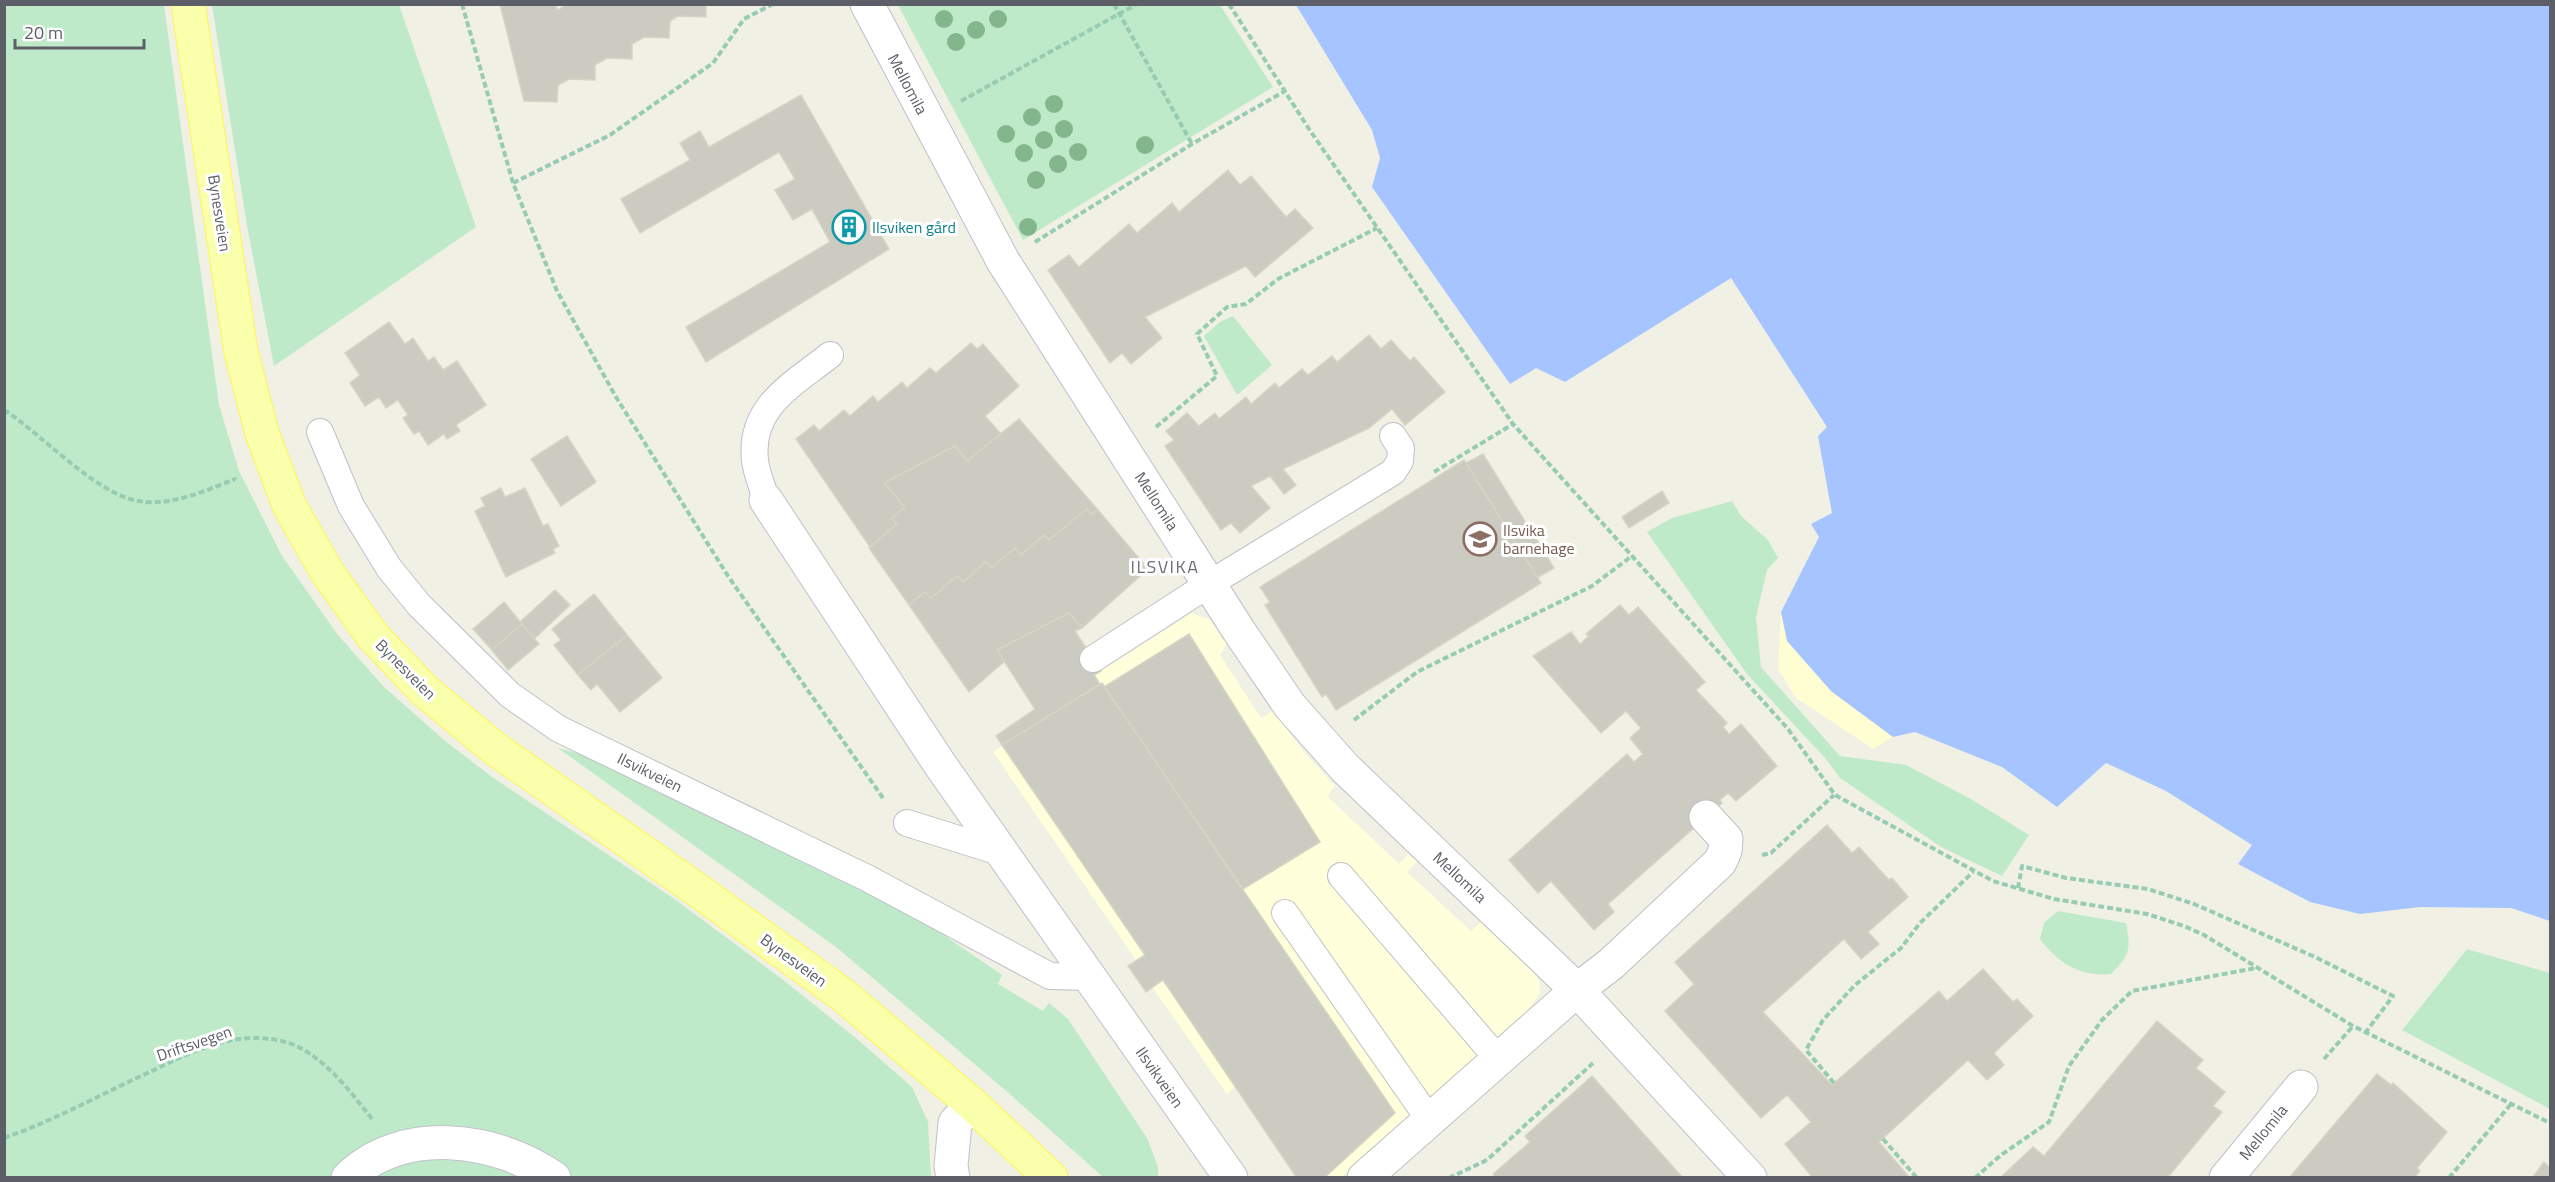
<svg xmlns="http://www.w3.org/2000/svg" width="2555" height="1182" font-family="'Titillium Web',sans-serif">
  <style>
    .commercial { fill: #ffffdb }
    .green { fill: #bfeac9 }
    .sand { fill: #fefed2 }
    .water { fill: #a6c4ff }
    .building { fill: #cbcbc2; stroke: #d6d4c2; stroke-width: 1.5 }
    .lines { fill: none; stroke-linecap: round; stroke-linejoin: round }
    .lane-casing { stroke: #bec0c7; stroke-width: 28 }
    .street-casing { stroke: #bec0c7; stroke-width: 35 }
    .secondary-casing { stroke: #c1c2cb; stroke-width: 35 }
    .primary-casing { stroke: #fff74f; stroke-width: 35 }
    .path { stroke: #97ccb3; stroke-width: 4; stroke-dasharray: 6 3; stroke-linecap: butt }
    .lane { stroke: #fff; stroke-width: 26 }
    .street { stroke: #fff; stroke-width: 33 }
    .secondary { stroke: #fff; stroke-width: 33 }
    .primary { stroke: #f9ffab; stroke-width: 33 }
    .tree { fill: #84b68d }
    .labels { text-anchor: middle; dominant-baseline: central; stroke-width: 6; stroke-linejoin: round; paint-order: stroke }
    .street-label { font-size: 16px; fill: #5c5f67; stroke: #fff }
    .culture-label { font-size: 16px; fill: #0d838f; stroke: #fff; text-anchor: start }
    .education-label { font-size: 16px; fill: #785e54; stroke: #fff; text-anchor: start }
    .neighbourhood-label { font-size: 18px; letter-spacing: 1.5px; fill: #6d7079; stroke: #fff }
  </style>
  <rect width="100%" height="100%" fill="#f0f0e5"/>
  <path class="commercial" d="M1192,613L1210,620L1227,644L1220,655L1261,718L1273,711L1304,752L1335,786L1327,796L1399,864L1408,854L1417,862L1407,872L1471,931L1482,921L1535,973L1539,981L1540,993L1529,1009L1342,1177H1297L1235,1087L1227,1094L1153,988L1146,992L1128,966L1136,960L993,752L1099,685L1094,675Z"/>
  <g class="green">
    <path d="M5,5H164L219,405L239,471L282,556L338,635L384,687L444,740L492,777L673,898L782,979L857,1039L912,1087L928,1122L931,1177L5,1178Z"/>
    <path d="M212,5H399L476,227L274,366L247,226Z"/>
    <path d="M898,5H1220L1273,87L1023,240Z"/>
    <path d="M1233,316L1272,365L1237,395L1204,336L1220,322Z"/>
    <path d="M1732,501L1741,516L1768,540L1778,558L1767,570L1756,617L1761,667L1840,756L1906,765L1971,799L2029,835L2002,876L1941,847L1840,778L1825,758L1747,674L1647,532L1672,518Z"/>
    <path d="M558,748L602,760L910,912L1002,975L998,984L1043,1011L1049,1003L1068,1019L1147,1138L1158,1167V1177H1103L1004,1089L836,947Z"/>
    <path d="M2058,911L2126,923C2131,949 2130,955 2111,974C2080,977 2058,963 2040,939L2044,923Z"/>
    <path d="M2467,949L2550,973V1109L2402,1030Z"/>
  </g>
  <path class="sand" d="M1781,612L1787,641L1831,691L1893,737L1873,749L1796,698L1778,669Z"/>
  <path class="water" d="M1296,5H2550V921L2511,908L2420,907L2360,914L2310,902L2238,864L2252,845L2166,791L2106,763L2057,807L2002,767L1915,732L1893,737L1831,691L1787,641L1781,612L1819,537L1811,524L1832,513L1818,436L1827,427L1731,278L1565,382L1536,368L1510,384L1372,187L1380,158L1372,130Z"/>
  <g class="building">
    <path d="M500,4H554L558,10L568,4H706V17L678,16L670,21L669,38L644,37L632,44V59L607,58L595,65V80L569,79L558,85L557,102L524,101Z"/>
    <path d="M801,95L889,249L706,362L686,327L830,242L812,209L793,220L775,190L795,179L779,152L640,233L621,199L690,160L680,143L700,131L709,147Z"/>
    <path d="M1228,170L1240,185L1251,176L1286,217L1295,209L1313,228L1255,277L1246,266L1145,317L1162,338L1131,364L1122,353L1110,363L1048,270L1069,255L1079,267L1129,224L1137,233L1172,203L1179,212Z"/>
    <path d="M389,322L405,344L413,338L428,361L434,357L443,370L457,361L486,405L456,425L460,431L447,439L444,434L428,445L419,431L414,434L403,418L408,415L398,400L386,408L379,397L365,406L350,383L360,375L345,353Z"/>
    <path d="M1369,335L1381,349L1391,340L1410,361L1414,357L1445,392L1405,425L1392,409L1369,428L1283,469L1296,485L1284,494L1270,476L1251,486L1270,508L1240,533L1231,523L1221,530L1165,446L1174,440L1166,431L1187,413L1199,426L1215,413L1219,419L1246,397L1251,404L1275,383L1279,388L1302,369L1308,375L1332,356L1337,362Z"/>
    <path d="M971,343L977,349L983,344L1019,386L985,416L1001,434L967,461L955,446L884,483L905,507L892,518L897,524L870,547L796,439L814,425L819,431L844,410L850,416L873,396L878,402L902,382L907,388L930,368L936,373Z"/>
    <path d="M1019,419L1098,510L1092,514L1087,509L1049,540L1044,535L1021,555L1015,548L991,568L986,562L963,582L957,576L931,598L925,592L909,605L869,548L897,524L892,518L905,507L884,483L955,446L967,461Z"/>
    <path d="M567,436L596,482L561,506L531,459Z"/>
    <path d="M1483,454L1554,568L1537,578L1466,463Z"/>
    <path d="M1464,460L1541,583L1336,710L1326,694L1322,697L1265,605L1270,602L1260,587Z"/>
    <path d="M501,488L505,497L525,488L543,526L548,524L559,546L553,549L555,553L506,577L475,511L485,506L481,498Z"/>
    <path d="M1662,491L1669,503L1629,528L1622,517Z"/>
    <path d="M1087,509L1092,514L1098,510L1148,569L1082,628L1069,613L997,650L1005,661L969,692L909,605L925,592L931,598L957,576L963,582L986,562L991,568L1015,548L1021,555L1044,535L1049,540Z"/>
    <path d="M555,590L570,605L534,639L520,622Z"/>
    <path d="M594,594L627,635L578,675L554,645L561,640L552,629Z"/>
    <path d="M504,602L522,624L492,650L473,629Z"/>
    <path d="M1620,605L1629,615L1638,607L1705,682L1696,690L1727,723L1723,727L1729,734L1741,724L1777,766L1736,801L1728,793L1720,800L1722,803L1608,904L1614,912L1594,930L1551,881L1538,893L1509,860L1627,754L1634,762L1643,754L1630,738L1641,728L1626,711L1601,733L1533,656L1571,632L1580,644L1589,636L1586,634Z"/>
    <path d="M1069,613L1082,628L1075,631L1101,671L1094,675L1100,684L1002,745L996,736L1035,709L997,650Z"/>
    <path d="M522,624L539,644L508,670L492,650Z"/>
    <path d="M1189,634L1320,842L1243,889L1104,687Z"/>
    <path d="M627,635L662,678L620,712L597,684L591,690L578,675Z"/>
    <path d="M1102,683L1395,1113L1324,1178H1297L1163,980L1146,992L1128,966L1145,955L1002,745Z"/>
    <path d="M1827,825L1852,853L1859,847L1889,880L1892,878L1908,897L1868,932L1879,944L1861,959L1844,939L1763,1012L1832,1085L1939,991L1947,1001L1983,969L2013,1002L2017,999L2033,1016L1994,1053L2004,1065L1987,1080L1968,1060L1879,1142L1910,1178H1813L1785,1144L1811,1122L1787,1095L1761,1118L1665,1011L1694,984L1675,962Z"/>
    <path d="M2157,1021L2203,1060L2196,1068L2225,1092L2213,1106L2222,1112L2167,1178H2000L2033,1147L2044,1156Z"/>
    <path d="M2377,1074L2391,1085L2393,1083L2447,1132L2417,1168L2420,1171L2414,1178H2289Z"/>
    <path d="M1592,1076L1683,1178H1496L1493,1174L1530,1142L1525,1136Z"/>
    <path d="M2544,1162L2550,1168V1178H2532Z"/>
  </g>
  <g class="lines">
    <g class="lane-casing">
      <g id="lane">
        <path d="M320,432L351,506L389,568L419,605L510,695L559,729L867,878L1050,976L1089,977"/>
        <path d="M766,500C763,487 756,473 755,460C749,406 794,384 830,355"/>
        <path d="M1093,659L1209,584L1393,472L1400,461L1401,448L1393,436"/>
        <path d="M907,823L1003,853"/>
        <path d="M1341,876L1498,1059"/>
        <path d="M1285,913L1429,1119"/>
      </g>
    </g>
    <g class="street-casing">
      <g id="street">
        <path d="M867,4L1003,261L1239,631L1290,706L1345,768L1577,990L1750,1178"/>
        <path d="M766,500L941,766L1231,1178"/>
        <path d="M953,1178L951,1166L955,1123L972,1104"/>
        <path d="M1364,1178L1577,990L1611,964L1720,862L1725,851L1726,839L1706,817"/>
        <path d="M2226,1178L2301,1087"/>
      </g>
    </g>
    <g class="secondary-casing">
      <path id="secondary" d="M348,1178C402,1125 496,1137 554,1178"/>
    </g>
    <g class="primary-casing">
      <path id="primary" d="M188,4L241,352L262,433L289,505L327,572L372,635L424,690L494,748L689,884L843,995L972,1104L1051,1178"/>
    </g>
    <g class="path">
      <path d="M462,4L513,183L557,291L616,397L728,576L883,798"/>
      <path d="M1114,4L1192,144"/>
      <path d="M1229,4L1309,129L1513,424L1788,729L1835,795L1993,881L2054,899L2147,914L2184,926L2204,935L2353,1026L2550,1123"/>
      <path d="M961,101L1137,4"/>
      <path d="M513,183L610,135L713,63L744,19L773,4"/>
      <path d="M1035,242L1192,144L1285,91"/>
      <path d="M4,410C44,435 100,500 146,502C176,504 208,490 235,479L236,480"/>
      <path d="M1156,427L1217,376L1197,334L1227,307L1246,304L1278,279L1377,228"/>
      <path d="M1434,472L1513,424"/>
      <path d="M1354,720L1417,672L1592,586L1632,556"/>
      <path d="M1762,855L1771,853L1834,795"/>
      <path d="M2018,888L2022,866L2066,878L2148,889L2194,904L2315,957L2393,996L2366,1032"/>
      <path d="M2324,1059L2353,1026"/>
      <path d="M1834,1083L1806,1050L1823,1020L1855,985L1901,948L1920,923L1973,872"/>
      <path d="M4,1138C56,1120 105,1092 154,1070C180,1057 210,1043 239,1039C255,1037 274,1038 289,1043C324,1056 349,1090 372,1119"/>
      <path d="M1883,1139L1917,1178"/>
      <path d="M1449,1178L1487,1160L1593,1063"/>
      <path d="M1975,1178L2001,1155L2049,1122L2069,1066L2102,1020L2132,991L2256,968"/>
      <path d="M2449,1178L2511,1104"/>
    </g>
    <use href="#lane" class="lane"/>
    <use href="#street" class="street"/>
    <use href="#secondary" class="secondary"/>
    <use href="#primary" class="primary"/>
  </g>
  <g class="tree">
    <circle cx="944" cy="19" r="9"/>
    <circle cx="998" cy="19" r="9"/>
    <circle cx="976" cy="30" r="9"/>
    <circle cx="956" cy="42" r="9"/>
    <circle cx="1054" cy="104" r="9"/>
    <circle cx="1032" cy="117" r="9"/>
    <circle cx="1064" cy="129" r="9"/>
    <circle cx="1006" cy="134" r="9"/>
    <circle cx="1044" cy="140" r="9"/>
    <circle cx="1145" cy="145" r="9"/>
    <circle cx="1078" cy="152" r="9"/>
    <circle cx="1024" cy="153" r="9"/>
    <circle cx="1058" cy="164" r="9"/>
    <circle cx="1036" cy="180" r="9"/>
    <circle cx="1028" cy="227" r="9"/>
  </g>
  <defs>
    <g id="building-ring" transform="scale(1.725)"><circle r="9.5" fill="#fff" stroke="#0f9aa8" stroke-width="1.5"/><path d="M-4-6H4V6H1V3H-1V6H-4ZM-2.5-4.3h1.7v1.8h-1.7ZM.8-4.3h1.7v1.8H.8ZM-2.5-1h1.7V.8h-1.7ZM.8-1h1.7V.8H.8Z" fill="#0f9aa8"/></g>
    <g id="school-ring" transform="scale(1.725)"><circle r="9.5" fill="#fff" stroke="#8d6e63" stroke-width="1.5"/><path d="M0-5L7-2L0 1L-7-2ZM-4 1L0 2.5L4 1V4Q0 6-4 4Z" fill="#8d6e63"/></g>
  </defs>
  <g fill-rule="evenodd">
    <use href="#building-ring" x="849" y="227"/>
    <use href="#school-ring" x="1480" y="539"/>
  </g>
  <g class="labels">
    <g class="street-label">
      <text transform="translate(908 84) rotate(62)">Mellomila</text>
      <text transform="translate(220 213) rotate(81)">Bynesveien</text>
      <text transform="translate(1157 501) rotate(57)">Mellomila</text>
      <text transform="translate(406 669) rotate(45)">Bynesveien</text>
      <text transform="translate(650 772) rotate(26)">Ilsvikveien</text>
      <text transform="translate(1460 877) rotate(43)">Mellomila</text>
      <text transform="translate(794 960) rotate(36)">Bynesveien</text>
      <text transform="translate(194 1043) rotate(-19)">Driftsvegen</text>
      <text transform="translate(1160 1077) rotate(55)">Ilsvikveien</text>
      <text transform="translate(2263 1132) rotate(-51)">Mellomila</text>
    </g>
    <g class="culture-label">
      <text x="872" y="227">Ilsviken gård</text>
    </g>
    <g class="education-label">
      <text x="1503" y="530">Ilsvika<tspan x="1503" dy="18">barnehage</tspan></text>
    </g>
    <g class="neighbourhood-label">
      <text x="1165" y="566">ILSVIKA</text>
    </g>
  </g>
  <rect width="2555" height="1182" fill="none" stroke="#5c5f67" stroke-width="12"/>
  <path d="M15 39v9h129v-9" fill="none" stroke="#5c5f67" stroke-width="3"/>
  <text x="24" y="39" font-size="18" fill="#5c5f67" stroke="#ffffff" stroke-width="4.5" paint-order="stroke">20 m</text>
</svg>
